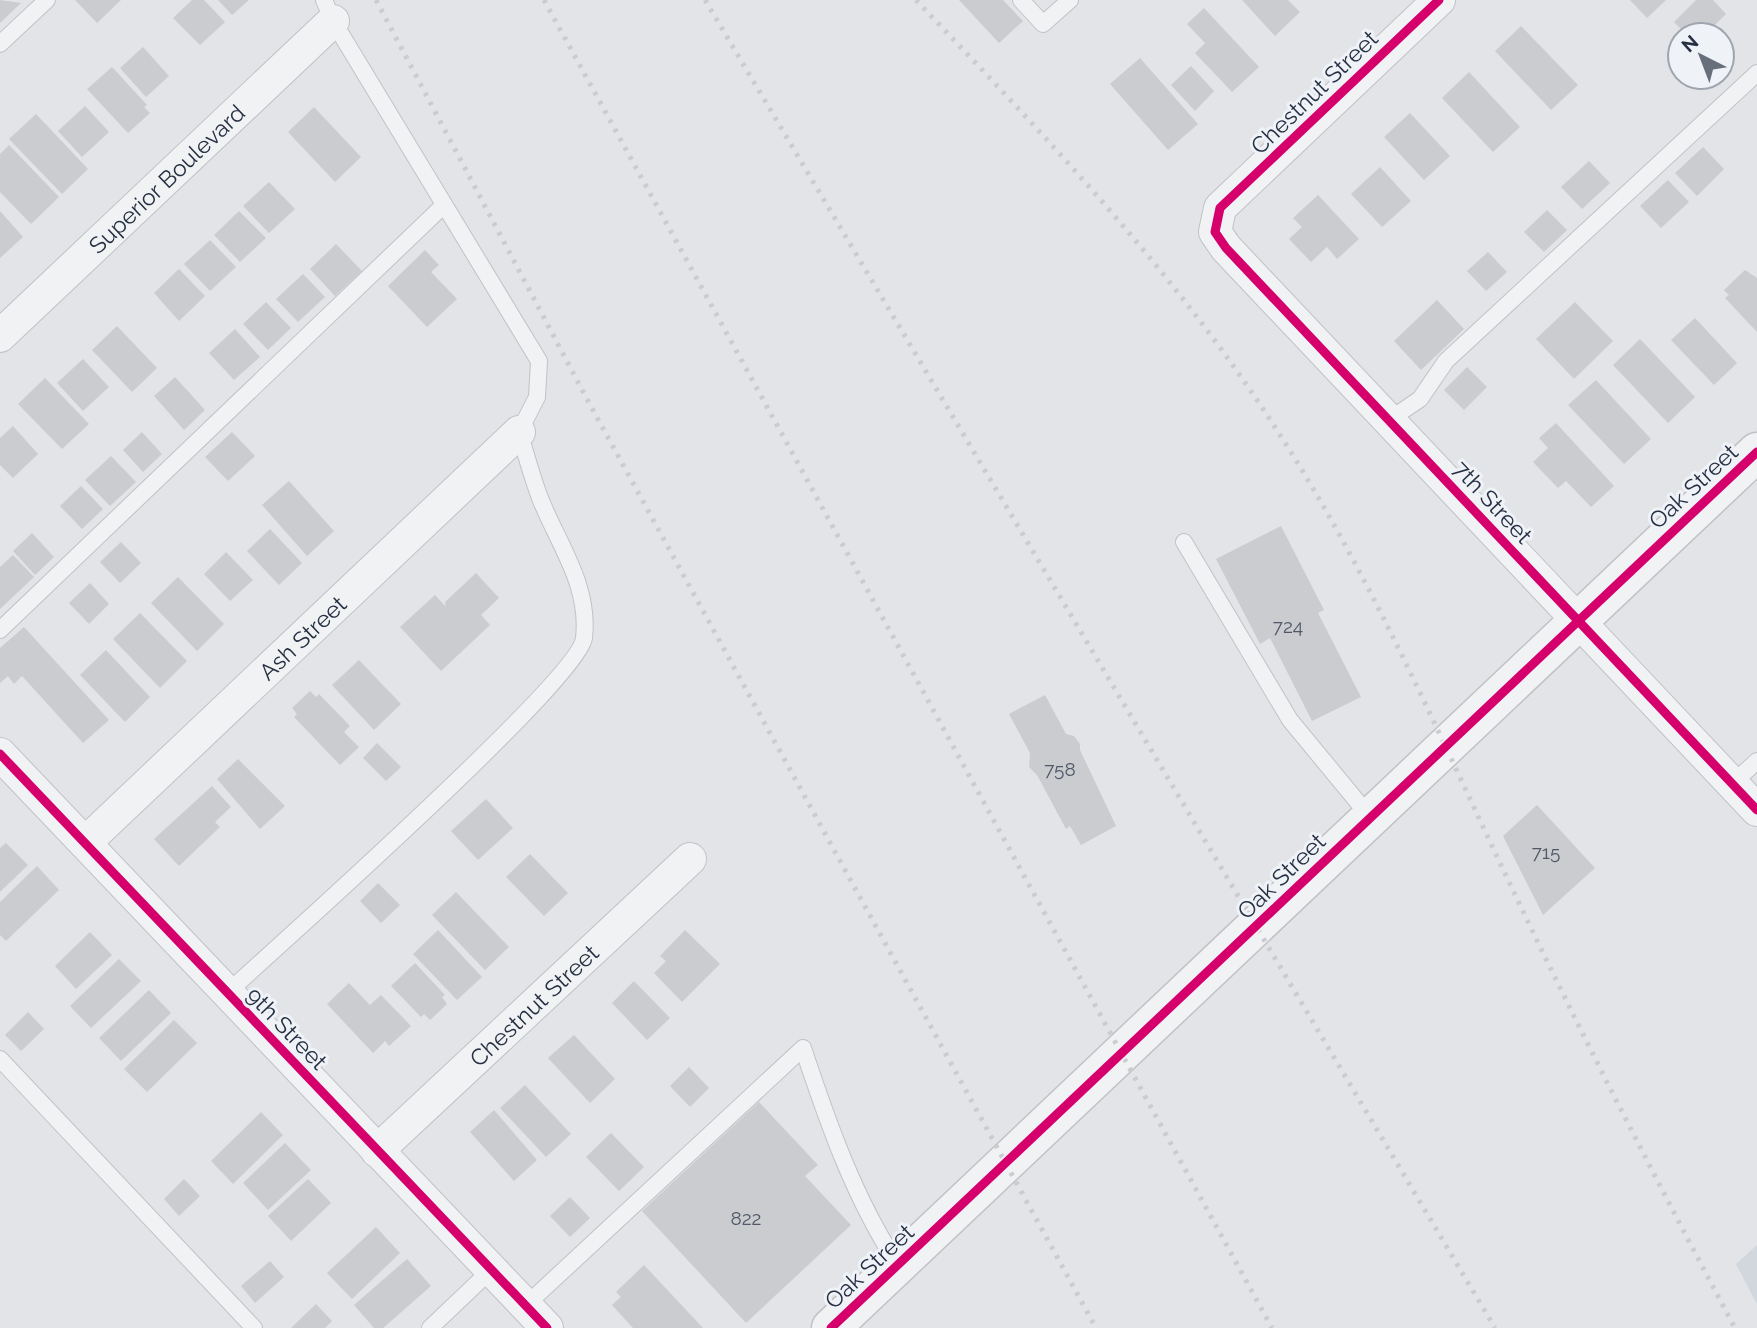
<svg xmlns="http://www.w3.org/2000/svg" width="1757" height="1328" font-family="Raleway,sans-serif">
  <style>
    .built { fill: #d2d7de }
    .building { fill: #caccd0 }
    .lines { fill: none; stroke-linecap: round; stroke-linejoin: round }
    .service-casing { stroke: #c0c2c5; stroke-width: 18 }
    .minor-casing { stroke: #c0c2c5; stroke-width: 34 }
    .tertiary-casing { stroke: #c0c2c5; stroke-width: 41 }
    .service { stroke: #f1f2f4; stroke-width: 16 }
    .minor { stroke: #f1f2f4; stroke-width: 32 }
    .tertiary { stroke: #f1f2f4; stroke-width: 38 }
    .rail { stroke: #cacccf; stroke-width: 5; stroke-dasharray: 3.5 7; stroke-linecap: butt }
    .cycleway-casing { stroke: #eff2f7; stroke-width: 13 }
    .cycleway { stroke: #d6006c; stroke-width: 9 }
    .labels { text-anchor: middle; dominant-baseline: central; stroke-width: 6; stroke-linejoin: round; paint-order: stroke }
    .number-label { font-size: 19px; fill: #505867 }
    .street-label { font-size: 23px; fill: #263043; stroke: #eff2f7 }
  </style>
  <rect width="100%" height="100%" fill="#e2e4e7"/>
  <path class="built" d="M1757,1245V1304L1736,1264Z"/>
  <g class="building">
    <path d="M0,0L21,3L0,23Z"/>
    <path d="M75,0H121L97,23Z"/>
    <path d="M192,0H204L225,22L200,45L173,18Z"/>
    <path d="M218,0H249L232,15Z"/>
    <path d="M959,0H1003L1023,21L999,43Z"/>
    <path d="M1242,0H1288L1300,12L1275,36Z"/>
    <path d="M1630,0H1666L1647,18Z"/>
    <path d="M1696,0H1713L1726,14L1705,35H1687L1674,22Z"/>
    <path d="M1204,8L1259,67L1232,92L1195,53L1205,43L1187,24Z"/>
    <path d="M1521,26L1578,85L1551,110L1495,51Z"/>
    <path d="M143,47L169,76L146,97L120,68Z"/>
    <path d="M1140,58L1198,124L1168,150L1110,84Z"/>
    <path d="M1191,66L1214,91L1195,111L1171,85Z"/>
    <path d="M112,67L147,105L144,107L150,113L128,133L87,89Z"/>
    <path d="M1469,72L1520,127L1493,152L1442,98Z"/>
    <path d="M85,106L109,132L82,157L58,131Z"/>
    <path d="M314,107L361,157L335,182L288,132Z"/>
    <path d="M1410,113L1450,156L1424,180L1384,137Z"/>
    <path d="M36,114L88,169L62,194L9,139Z"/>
    <path d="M9,145L59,197L31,224L0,192V154Z"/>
    <path d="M1703,147L1724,169L1697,196L1675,173Z"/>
    <path d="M1589,161L1610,183L1582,209L1561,187Z"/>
    <path d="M1380,167L1411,201L1382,227L1351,194Z"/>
    <path d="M1668,180L1689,202L1661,228L1640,206Z"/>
    <path d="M269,182L295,209L269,233L243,206Z"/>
    <path d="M1318,195L1359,239L1337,259L1327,247L1311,262L1289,239L1302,227L1293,218Z"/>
    <path d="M1547,210L1567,230L1544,252L1524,232Z"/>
    <path d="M0,211L23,237L0,258Z"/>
    <path d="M239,211L266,238L240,262L214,235Z"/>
    <path d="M210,240L236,267L210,291L184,264Z"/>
    <path d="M336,244L362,271L335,296L310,269Z"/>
    <path d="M425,250L439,265L431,272L457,299L427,327L388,286Z"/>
    <path d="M1488,252L1507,272L1486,291L1467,271Z"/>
    <path d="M179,269L205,296L179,321L154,293Z"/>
    <path d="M1745,270L1757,278V332L1725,298L1729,295L1724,290Z"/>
    <path d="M303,274L325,297L298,322L276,299Z"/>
    <path d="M1437,300L1464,329L1421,370L1394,341Z"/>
    <path d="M266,302L291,328L268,350L243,324Z"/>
    <path d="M1575,302L1613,341L1574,379L1536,339Z"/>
    <path d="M1695,318L1737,363L1714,385L1671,340Z"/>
    <path d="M117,326L157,368L132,392L92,350Z"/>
    <path d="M235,329L260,357L234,380L209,353Z"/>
    <path d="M1640,339L1695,397L1668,423L1613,365Z"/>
    <path d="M83,359L109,387L83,411L57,383Z"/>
    <path d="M1467,367L1487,387L1464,410L1444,390Z"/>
    <path d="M175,377L205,410L184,430L154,396Z"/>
    <path d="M45,378L89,424L62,449L18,404Z"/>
    <path d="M1596,380L1651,439L1624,464L1568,405Z"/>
    <path d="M1556,423L1614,486L1591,507L1566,481L1558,488L1533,462L1548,448L1539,438Z"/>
    <path d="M13,426L38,454L13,478L0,465V438Z"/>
    <path d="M142,432L162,454L143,472L123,450Z"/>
    <path d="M232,432L255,456L228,481L205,457Z"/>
    <path d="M111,456L136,482L110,506L85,480Z"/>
    <path d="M289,481L334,531L307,556L262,505Z"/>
    <path d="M81,486L103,509L82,529L60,506Z"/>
    <path d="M1281,526L1324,610L1318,613L1361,697L1312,721L1270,638L1260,644L1216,559Z"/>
    <path d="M270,529L302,563L279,585L247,551Z"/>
    <path d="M32,533L54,557L35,575L13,551Z"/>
    <path d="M121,542L141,563L120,583L100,562Z"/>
    <path d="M226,552L253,580L230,601L204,574Z"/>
    <path d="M13,555L34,577L0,609V567Z"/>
    <path d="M476,573L499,598L481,615L490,625L441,671L400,627L435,595L446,607L445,602Z"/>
    <path d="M178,577L224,624L197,651L151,603Z"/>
    <path d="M90,583L109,604L89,624L69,603Z"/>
    <path d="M140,613L187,661L160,688L113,639Z"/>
    <path d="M24,627L109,720L83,743L22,676L14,684L8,676L0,683V648Z"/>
    <path d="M106,650L150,697L125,722L80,675Z"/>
    <path d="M359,660L401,704L374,730L332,685Z"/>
    <path d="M310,691L316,697L319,694L350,726L344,732L359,747L340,765L294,717L297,714L292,708Z"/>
    <path d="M1045,695L1066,734L1074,736L1080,744V750L1116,826L1081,845L1070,826L1066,829L1037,775L1029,767L1030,753L1009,714Z"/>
    <path d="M377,743L401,767L386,781L363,758Z"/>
    <path d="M238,759L285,806L260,829L217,779Z"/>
    <path d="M212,786L231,807L215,822L220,827L179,866L154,839Z"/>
    <path d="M486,799L513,828L478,860L451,831Z"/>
    <path d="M1537,805L1595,868L1543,915L1503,836Z"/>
    <path d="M6,843L28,865L0,892V848Z"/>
    <path d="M530,854L568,893L544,916L506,877Z"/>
    <path d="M37,866L59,890L6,941L0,935V902Z"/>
    <path d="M378,883L400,905L381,923L360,901Z"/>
    <path d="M456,892L509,947L485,970L432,915Z"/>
    <path d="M438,930L482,977L457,1000L413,954Z"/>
    <path d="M685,930L720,964L682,1002L654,973L666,961L660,956Z"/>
    <path d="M90,932L112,955L76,989L55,966Z"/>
    <path d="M119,959L141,981L91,1028L70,1006Z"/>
    <path d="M415,963L445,995L442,997L447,1004L430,1020L424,1014L421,1017L391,986Z"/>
    <path d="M634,981L670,1018L647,1040L612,1003Z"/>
    <path d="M349,983L370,1005L381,995L411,1026L389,1046L385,1041L373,1053L327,1004Z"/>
    <path d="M149,990L171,1013L121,1061L99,1038Z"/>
    <path d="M28,1012L44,1029L21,1051L5,1035Z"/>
    <path d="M174,1020L197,1043L147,1092L124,1069Z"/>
    <path d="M574,1035L615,1079L590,1103L548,1058Z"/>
    <path d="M689,1067L709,1088L690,1107L670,1086Z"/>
    <path d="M525,1085L571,1134L546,1157L500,1108Z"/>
    <path d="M759,1102L818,1165L805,1176L851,1225L746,1323L642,1211Z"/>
    <path d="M494,1110L537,1160L514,1181L470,1132Z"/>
    <path d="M261,1112L283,1135L233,1184L211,1161Z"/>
    <path d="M611,1133L644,1167L619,1191L586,1157Z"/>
    <path d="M285,1143L311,1170L268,1210L243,1183Z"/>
    <path d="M184,1179L200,1196L179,1216L164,1199Z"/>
    <path d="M308,1179L331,1203L291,1241L268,1216Z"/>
    <path d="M570,1197L590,1218L570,1237L550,1216Z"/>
    <path d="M376,1227L400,1253L352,1299L327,1273Z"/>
    <path d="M407,1259L431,1286L383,1328H374L354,1305Z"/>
    <path d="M270,1261L284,1277L255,1303L241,1286Z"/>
    <path d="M644,1265L703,1328H633L612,1305L621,1297L616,1292Z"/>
    <path d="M316,1304L332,1321L325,1328H291Z"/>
  </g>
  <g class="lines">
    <g class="service-casing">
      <g id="service">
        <path d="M1021,0L1043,24L1070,0"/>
        <path d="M0,44L47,0"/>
        <path d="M1389,420L1420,399L1446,361L1757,73"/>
        <path d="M1184,542L1290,720L1370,817"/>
        <path d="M0,630L444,205"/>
        <path d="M1732,784L1757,761"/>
        <path d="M227,993C277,947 579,679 584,638C590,585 558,544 540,498C532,477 526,454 519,432L537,397L539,361L333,21L324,0"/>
        <path d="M0,1059L254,1328"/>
        <path d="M525,1306L803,1048C828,1123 854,1198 898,1265"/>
        <path d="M430,1328L491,1270"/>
      </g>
    </g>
    <g class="minor-casing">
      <g id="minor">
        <path d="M1439,0L1220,208L1215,232L1226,248L1757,810"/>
        <path id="s1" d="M0,336L333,21"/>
        <path d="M0,754L547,1328"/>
        <path id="s2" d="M85,843L519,432"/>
        <path id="s3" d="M377,1151L690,859"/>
      </g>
    </g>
    <g class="tertiary-casing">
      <path id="tertiary" d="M831,1328L1757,452"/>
    </g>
    <use href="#service" class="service"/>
    <use href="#minor" class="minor"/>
    <use href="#tertiary" class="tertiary"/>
    <g class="rail">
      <path d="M376,0L588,401L1096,1328"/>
      <path d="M544,0L1272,1328"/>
      <path d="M705,0L1495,1328"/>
      <path d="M916,0C1046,137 1178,275 1280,435C1371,576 1438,733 1510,884C1581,1034 1657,1182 1735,1328"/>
    </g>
    <g class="cycleway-casing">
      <g id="cycleway">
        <path d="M1439,0L1220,208L1215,232L1226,248L1757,810"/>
        <path d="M0,754L547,1328"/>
        <path d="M831,1328L1757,452"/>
      </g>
    </g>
    <use href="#cycleway" class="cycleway"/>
  </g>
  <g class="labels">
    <g class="number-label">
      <text x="1288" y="626">724</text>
      <text x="1060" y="769">758</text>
      <text x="1546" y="852">715</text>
      <text x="746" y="1218">822</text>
    </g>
    <g class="street-label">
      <text transform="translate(1314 92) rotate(-44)">Chestnut Street</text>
      <text stroke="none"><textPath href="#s1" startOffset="229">Superior Boulevard</textPath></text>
      <text transform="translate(1693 486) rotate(-43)">Oak Street</text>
      <text transform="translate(1493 502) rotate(47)">7th Street</text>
      <text stroke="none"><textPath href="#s2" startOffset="299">Ash Street</textPath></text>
      <text transform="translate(1281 876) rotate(-44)">Oak Street</text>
      <text stroke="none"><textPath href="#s3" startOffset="214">Chestnut Street</textPath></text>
      <text transform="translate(287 1028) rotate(46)">9th Street</text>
      <text transform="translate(869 1266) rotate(-43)">Oak Street</text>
    </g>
  </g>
  <g transform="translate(1701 56) rotate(318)"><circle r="33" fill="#eff2f7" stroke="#9fa4af" stroke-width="2"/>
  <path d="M0-5L12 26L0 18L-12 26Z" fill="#686f7c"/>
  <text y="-10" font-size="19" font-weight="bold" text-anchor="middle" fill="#263043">N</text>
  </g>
</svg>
